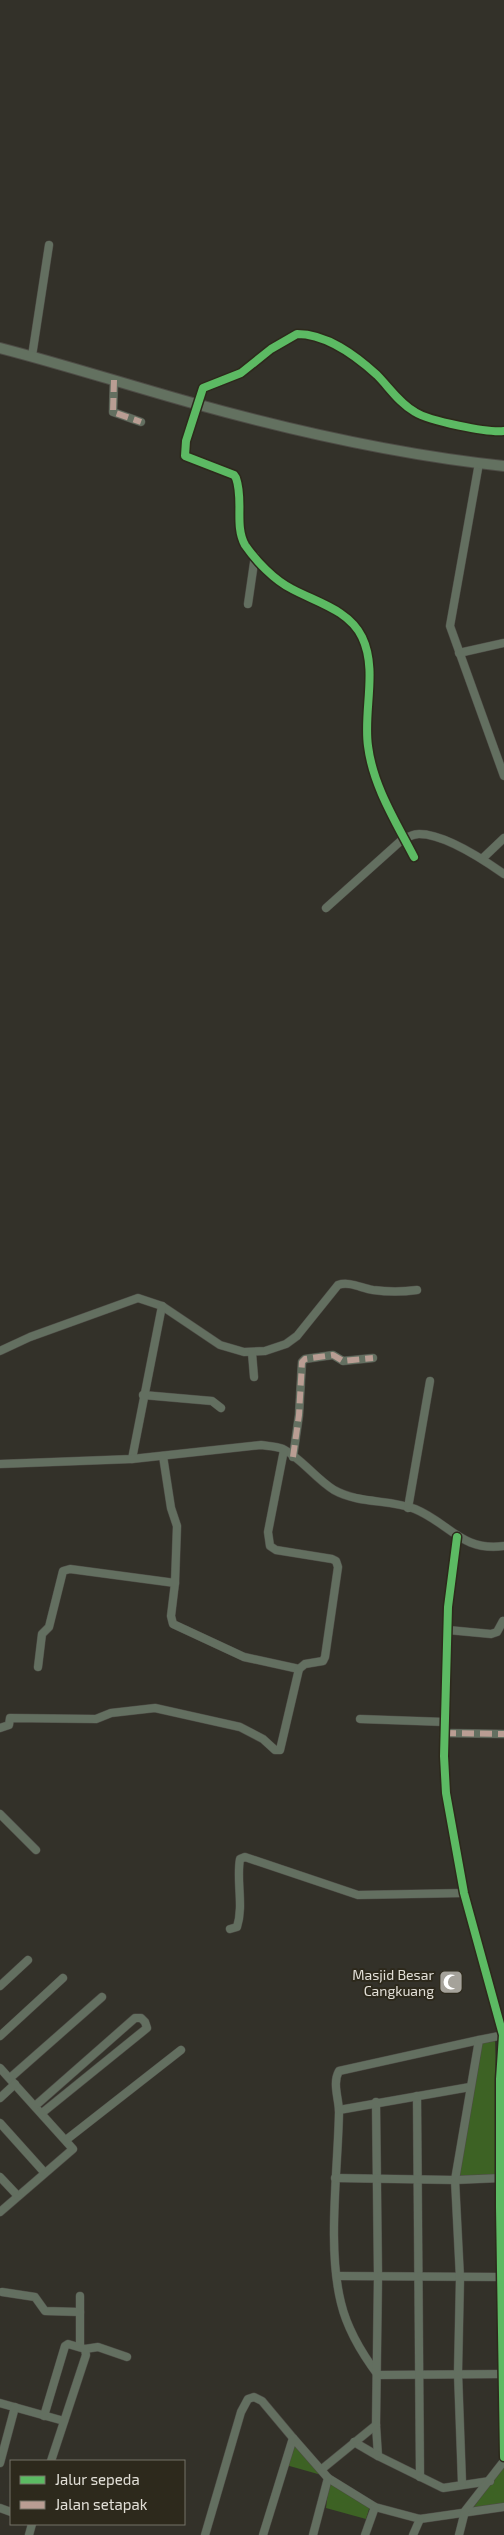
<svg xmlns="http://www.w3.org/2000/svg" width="504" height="2535" font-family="'Exo 2',sans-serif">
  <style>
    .green { fill: #3d6224 }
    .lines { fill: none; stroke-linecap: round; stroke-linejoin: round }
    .street-casing { stroke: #4e4c46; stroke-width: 9 }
    .secondary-casing { stroke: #4e4c46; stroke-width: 12 }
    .street { stroke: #636f60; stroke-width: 8 }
    .secondary { stroke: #637160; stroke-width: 10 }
    .quiet { stroke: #b99d93; stroke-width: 6; stroke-dasharray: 12 6; stroke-linecap: butt }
    .cycleway-casing { stroke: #2d291c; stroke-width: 11 }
    .cycleway { stroke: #5cba63; stroke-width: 8 }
    .labels { text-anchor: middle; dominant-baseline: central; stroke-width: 4; stroke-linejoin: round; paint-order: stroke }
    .poi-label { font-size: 14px; fill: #e2dfd7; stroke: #2d291c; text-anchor: end }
  </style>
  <rect width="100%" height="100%" fill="#333129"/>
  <g class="green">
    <path d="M495,2036L498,2178L457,2177L479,2040Z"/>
    <path d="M294,2441L325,2476L286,2465Z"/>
    <path d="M504,2464V2505L471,2511Z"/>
    <path d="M329,2482L370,2506L366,2519L326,2508Z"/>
  </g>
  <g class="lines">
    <g class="street-casing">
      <g id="street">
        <path d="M32,356L49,245"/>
        <path d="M114,380L113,412L141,422"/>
        <path d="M479,463L450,626L504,776"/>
        <path d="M248,604L255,556"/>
        <path d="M459,653L504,643"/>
        <path d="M414,857C396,822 373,786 368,746C363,711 378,670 362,637C349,610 316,602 292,589C274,580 256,561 245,545C234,525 244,500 236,478L234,475L185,456L186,441L203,388L241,373L271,349L297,334C327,334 355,355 377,375C389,387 399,403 415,412C429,421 488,433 504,431"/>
        <path d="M482,859L504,838"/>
        <path d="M326,908L404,838C409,837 414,834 419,834C445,834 484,860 504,874"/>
        <path d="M0,1351L30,1337L138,1298L162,1306L220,1345L244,1352L265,1351L286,1344L297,1336L338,1285C349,1281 361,1288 373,1290C388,1292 402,1292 417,1290"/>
        <path d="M252,1353L254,1377"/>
        <path d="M143,1395L212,1401L221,1408"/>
        <path d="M293,1457L299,1415L302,1362L305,1359L333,1355L343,1361L373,1358"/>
        <path d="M132,1459L162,1306"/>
        <path d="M0,1464L132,1459L261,1445C268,1446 276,1446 283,1449C301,1458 316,1479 334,1490C359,1504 389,1499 415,1509C449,1523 462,1552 504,1546"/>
        <path d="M408,1508L430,1381"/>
        <path d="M457,1537L448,1607L444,1756L446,1793L464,1893L503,2035L500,2079V2207L504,2457"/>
        <path d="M175,1583L171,1616L173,1624L244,1657L299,1669"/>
        <path d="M448,1630L491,1634L497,1632L503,1621"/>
        <path d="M38,1667L42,1634L49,1627L63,1571L70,1569L175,1583L177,1526L171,1508L163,1456"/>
        <path d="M360,1719L445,1722"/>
        <path d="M0,1728L9,1725L10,1718L96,1719L111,1713L155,1708L240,1727L263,1739L275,1750H280L299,1669L305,1664L323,1661L325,1657L338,1567L336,1561L332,1559L276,1550L270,1546L268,1532L284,1450"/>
        <path d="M444,1733L504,1734"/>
        <path d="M0,1814L36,1850"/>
        <path d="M230,1929L237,1927C244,1905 236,1881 240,1859L245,1857L358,1895L464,1893"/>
        <path d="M0,1986L28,1960"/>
        <path d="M0,2036L63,1978"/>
        <path d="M479,2040L339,2071C332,2083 339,2099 339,2112C338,2170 327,2247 341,2303C347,2328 363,2355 378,2375L504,2374"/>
        <path d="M0,2068L73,2149L0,2212"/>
        <path d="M10,2078L102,1997"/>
        <path d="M417,2096L420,2477"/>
        <path d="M0,2098L15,2084"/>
        <path d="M376,2102L378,2277L376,2425L378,2456L443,2488L490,2481"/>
        <path d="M35,2106L135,2018H141L145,2022L147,2028L42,2113"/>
        <path d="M339,2110L470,2087"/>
        <path d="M0,2123L44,2172"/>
        <path d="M66,2140L181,2050"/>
        <path d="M0,2177L18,2196"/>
        <path d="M335,2178L455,2180L501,2178"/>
        <path d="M338,2276L501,2277"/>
        <path d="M2,2292L35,2297L45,2311L80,2312"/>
        <path d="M80,2347V2296"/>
        <path d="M85,2349L98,2347L127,2357"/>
        <path d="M0,2403L64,2421"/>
        <path d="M44,2416L65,2346L68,2344L85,2349L86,2355L51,2461"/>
        <path d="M354,2442L378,2456"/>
        <path d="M0,2463L15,2407"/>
        <path d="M322,2469L376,2425"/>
        <path d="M328,2478L375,2507L420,2519L504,2507"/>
        <path d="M462,2483L458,2373L460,2278L455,2180L479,2040L504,2035"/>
        <path d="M0,2508L11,2512"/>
        <path d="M29,2535L32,2524"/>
        <path d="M205,2535L241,2412L248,2399L254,2397L262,2401L293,2438"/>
        <path d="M263,2535L293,2438L328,2478L313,2535"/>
        <path d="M365,2535L375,2507"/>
        <path d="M413,2535L420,2519"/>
        <path d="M459,2535L465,2511L504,2461"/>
      </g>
    </g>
    <g class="secondary-casing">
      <path id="secondary" d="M0,348C66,365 131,386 196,404C297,432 400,455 504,466"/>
    </g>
    <use href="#street" class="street"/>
    <use href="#secondary" class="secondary"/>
    <g class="quiet">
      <path d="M114,380L113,412L141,422"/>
      <path d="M293,1457L299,1415L302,1362L305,1359L333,1355L343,1361L373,1358"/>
      <path d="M444,1733L504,1734"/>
    </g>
    <g class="cycleway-casing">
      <g id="cycleway">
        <path d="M414,857C396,822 373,786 368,746C363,711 378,670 362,637C349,610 316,602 292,589C274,580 256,561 245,545C234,525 244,500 236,478L234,475L185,456L186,441L203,388L241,373L271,349L297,334C327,334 355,355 377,375C389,387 399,403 415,412C429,421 488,433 504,431"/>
        <path d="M457,1537L448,1607L444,1756L446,1793L464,1893L503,2035L500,2079V2207L504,2457"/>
      </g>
    </g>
    <use href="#cycleway" class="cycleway"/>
  </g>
  <defs>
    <g id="mosque-square" transform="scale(1.25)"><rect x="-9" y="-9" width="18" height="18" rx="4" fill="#a5a29a" stroke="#2d291c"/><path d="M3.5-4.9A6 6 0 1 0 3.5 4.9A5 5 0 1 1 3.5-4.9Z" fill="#fff"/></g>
  </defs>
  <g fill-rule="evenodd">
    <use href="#mosque-square" x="451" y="1982"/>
  </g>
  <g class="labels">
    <g class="poi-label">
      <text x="434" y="1974">Masjid Besar<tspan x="434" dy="16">Cangkuang</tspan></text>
    </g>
  </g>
  <rect x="10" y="2460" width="175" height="65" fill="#2d291c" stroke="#757267"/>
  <rect x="20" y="2476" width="25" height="8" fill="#5cba63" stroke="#757267"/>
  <text x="55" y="2485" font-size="15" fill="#e2dfd7">Jalur sepeda</text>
  <rect x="20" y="2501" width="25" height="8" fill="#b99d93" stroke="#757267"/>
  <text x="55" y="2510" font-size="15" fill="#e2dfd7">Jalan setapak</text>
</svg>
